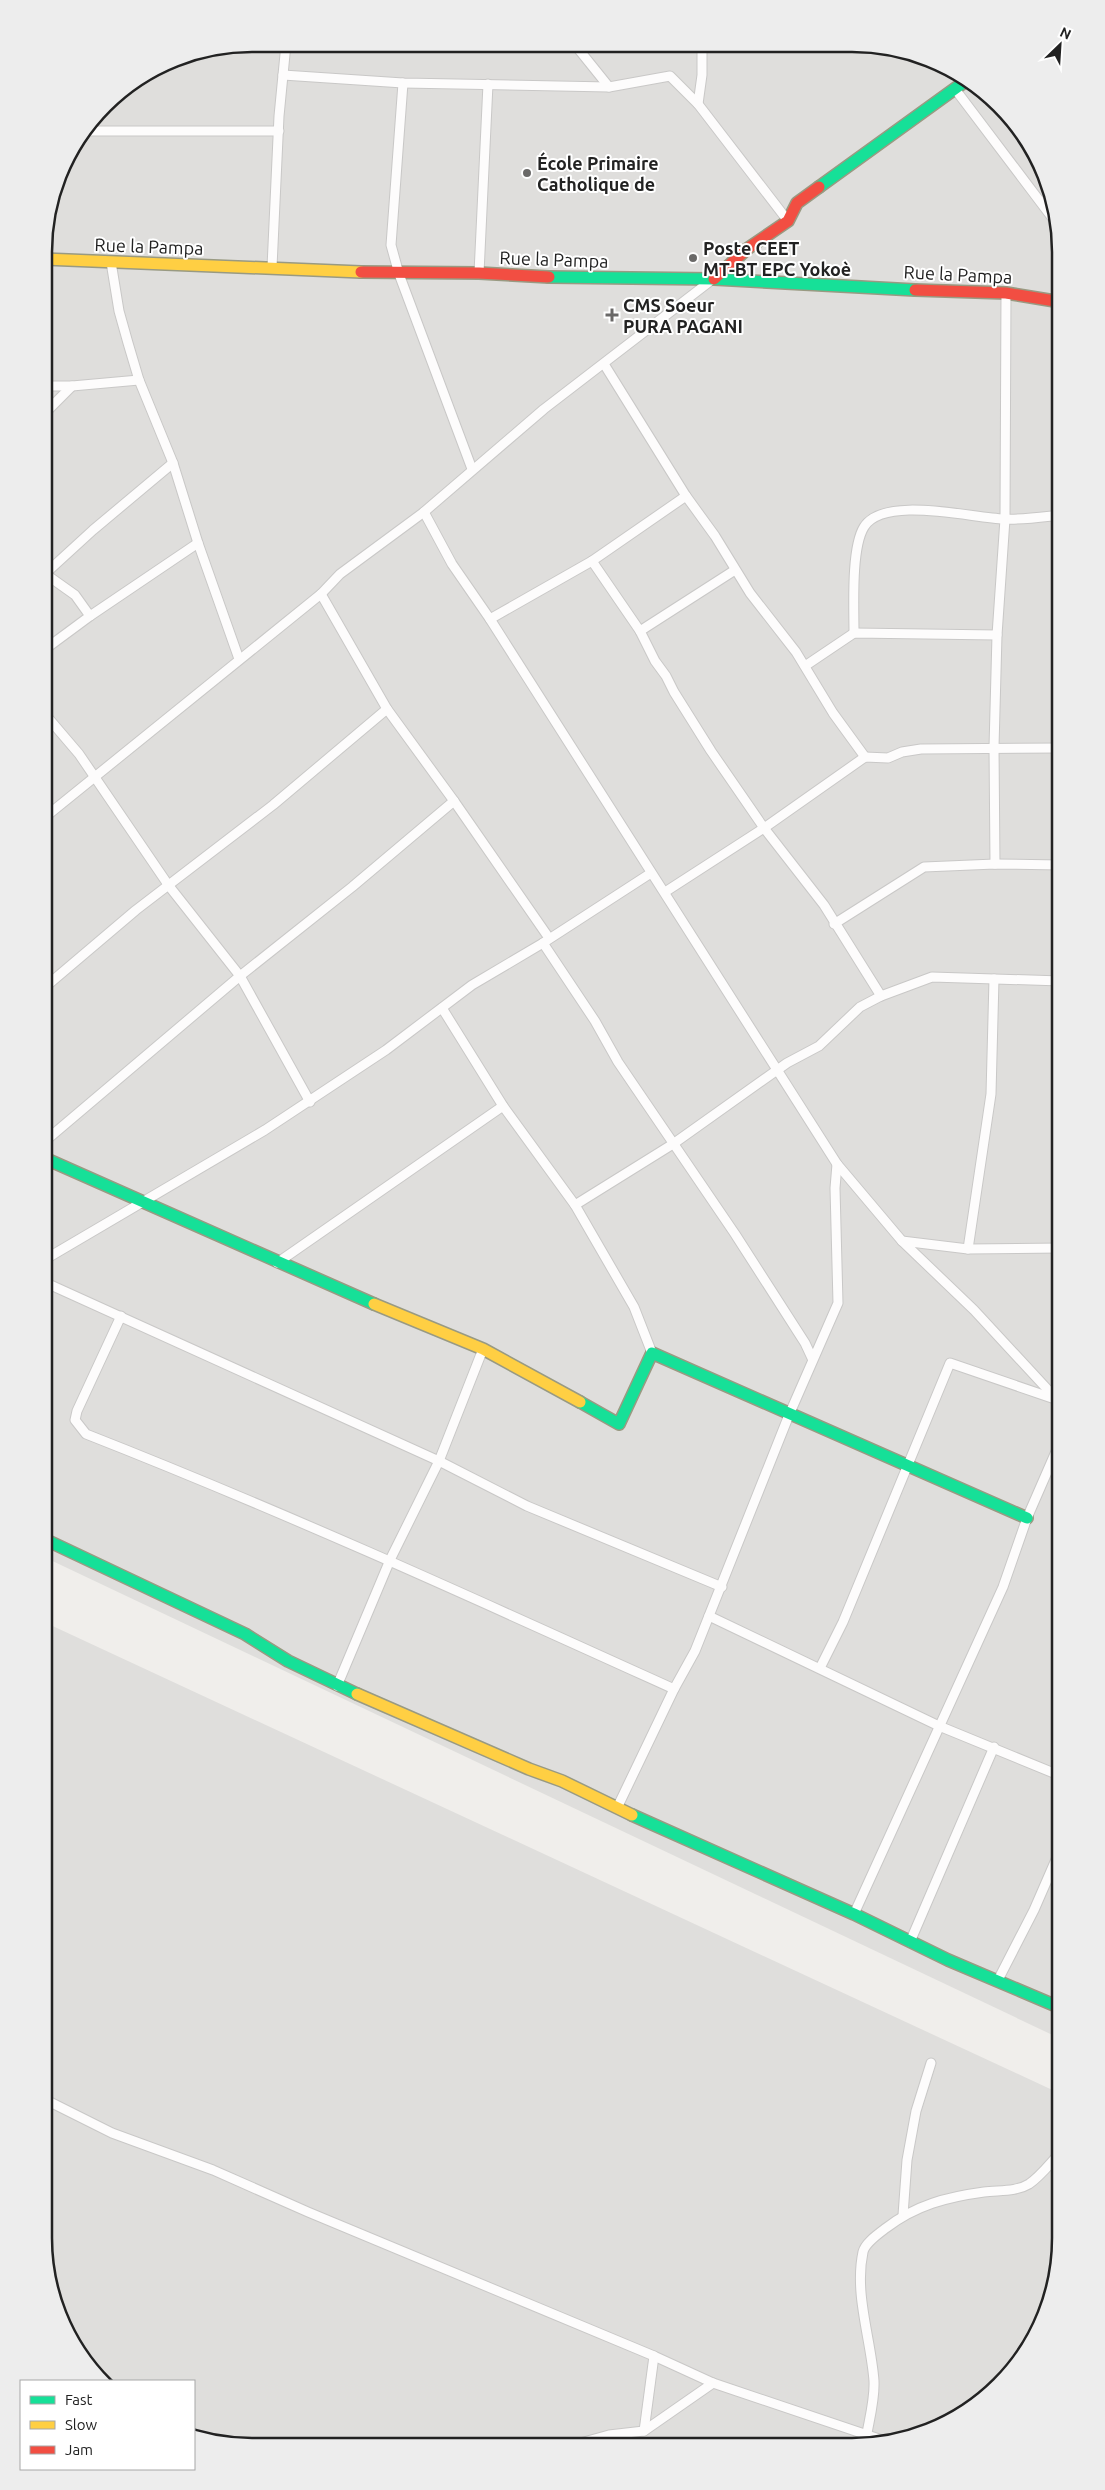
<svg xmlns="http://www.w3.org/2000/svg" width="1105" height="2490" font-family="Ubuntu,sans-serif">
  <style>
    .residential { fill: #dfdedc }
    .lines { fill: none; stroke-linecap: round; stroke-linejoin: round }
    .street-casing { stroke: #c9c8c7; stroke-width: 11 }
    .fast-casing { stroke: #999a82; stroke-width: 14 }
    .slow-casing { stroke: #999a82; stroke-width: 14 }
    .jam-casing { stroke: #999a82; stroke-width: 14 }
    .street { stroke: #fdfcfc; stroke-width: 9 }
    .fast { stroke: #16e098; stroke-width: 11 }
    .slow { stroke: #ffcf43; stroke-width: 11 }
    .jam { stroke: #f24e42; stroke-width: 11 }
    .poi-dot { fill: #6a6968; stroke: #fff; stroke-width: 2 }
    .labels { text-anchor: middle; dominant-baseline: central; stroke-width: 4; stroke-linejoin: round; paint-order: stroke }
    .poi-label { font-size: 18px; font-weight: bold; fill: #222; stroke: #fff; text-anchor: start }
    .street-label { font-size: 18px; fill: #222; stroke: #fff }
    .rim { fill: none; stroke: #222; stroke-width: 2.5 }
  </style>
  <rect width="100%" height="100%" fill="#f0eeeb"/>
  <g class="residential">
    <path d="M253,44L893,48L945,65L990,96L1026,137L1054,198L1061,253V2039L44,1557V239L65,160L115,96L173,60Z"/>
    <path d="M44,1622L1061,2094V2251L1045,2317L1010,2375L968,2411L907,2439L852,2446L212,2442L194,2436V2381H103L79,2353L51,2292L44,2238Z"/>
  </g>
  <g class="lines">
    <g class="street-casing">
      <g id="street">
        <path d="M576,46L609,87"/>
        <path d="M283,75L403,83L609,87L670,76L698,104L788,221"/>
        <path d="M403,83L391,245L399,274L472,469"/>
        <path d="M955,89L1057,224"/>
        <path d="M698,104L702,75V47"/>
        <path d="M88,131H279"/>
        <path d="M111,262L119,311L128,343L139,380L173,463L198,543L239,659"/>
        <path d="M272,267L279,116L286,44"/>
        <path d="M479,273L488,84"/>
        <path d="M44,386H72L139,380"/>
        <path d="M44,414L72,386"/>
        <path d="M686,496L715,536L750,593L796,652L833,713L865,757"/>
        <path d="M424,512L452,564L490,619L837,1164L902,1241L974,1310L1061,1404"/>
        <path d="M592,561L640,631L655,661L666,676L674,692L711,751L764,828L824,905L881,996"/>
        <path d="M46,573L93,530L173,463"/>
        <path d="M321,594L387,709L454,801"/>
        <path d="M90,616L198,543"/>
        <path d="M490,619L592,561L686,496L604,364"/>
        <path d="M640,631L735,570"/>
        <path d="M854,633C854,607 851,548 864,527C884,495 971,518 1004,519C1023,520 1042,517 1061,515"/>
        <path d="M44,650L90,616L75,595L44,573"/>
        <path d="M805,666L854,633L997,635"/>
        <path d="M44,713L79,754L169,886L240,976L310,1102"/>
        <path d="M44,818L321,594L340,574L424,512L544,409L713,279"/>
        <path d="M995,864L994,747L997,635L1005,519L1006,293"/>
        <path d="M665,892L764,828L865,757L888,758L902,752L921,749L1061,748"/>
        <path d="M834,924L924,867L995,864L1061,865"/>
        <path d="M543,943L595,1021L618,1062L735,1234L805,1343L812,1358"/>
        <path d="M44,988L136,910L273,805L387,709"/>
        <path d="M442,1008L503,1106L575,1205L634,1307L652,1353"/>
        <path d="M44,1142L240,976L352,887L454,801L549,938"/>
        <path d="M575,1205L673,1144L787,1063L819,1046L860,1007L881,996L932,977L1061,981"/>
        <path d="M902,1241L968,1249L1061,1248"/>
        <path d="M968,1249L991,1094L994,979"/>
        <path d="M44,1260L265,1130L386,1050L472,985L543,943L651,873"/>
        <path d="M277,1263L503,1106"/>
        <path d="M44,1282L439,1461L527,1506L722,1587"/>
        <path d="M121,1316L77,1411L75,1420L86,1434C285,1512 480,1601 674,1689"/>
        <path d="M709,1616L939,1726L1061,1776"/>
        <path d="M820,1668L843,1622L950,1363L1052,1398"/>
        <path d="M337,1686L390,1560L439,1461L483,1349"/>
        <path d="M617,1808L674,1689L695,1651L789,1415L838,1303L835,1188L837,1164"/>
        <path d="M854,1914L1003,1587L1027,1518L1061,1440"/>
        <path d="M910,1942L994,1747"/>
        <path d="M998,1980L1034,1910L1061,1848"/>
        <path d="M44,2099L112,2133L213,2170L308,2212L654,2356L713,2383L888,2442"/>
        <path d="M903,2215L907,2160L916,2111L931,2063"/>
        <path d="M644,2431L654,2356"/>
        <path d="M573,2445L609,2435L644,2431L713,2383"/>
        <path d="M865,2445C868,2423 875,2402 874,2381C871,2339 854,2294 863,2252C865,2243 878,2234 886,2228C916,2205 947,2197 984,2192C999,2190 1016,2192 1029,2184C1041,2176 1051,2162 1061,2152"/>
      </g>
    </g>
    <g class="fast-casing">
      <g id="fast">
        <path d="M819,187L967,80"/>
        <path d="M549,277L714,279L915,290"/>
        <path d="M44,1158L374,1304"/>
        <path d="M580,1402L619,1424L652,1353L1027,1518"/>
        <path d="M44,1539L245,1634L288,1661L357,1694"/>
        <path d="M632,1815L854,1914L948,1960L1061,2008"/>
      </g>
    </g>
    <g class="slow-casing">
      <g id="slow">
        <path d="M44,259L361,272"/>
        <path d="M374,1304L483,1349L580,1402"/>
        <path d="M357,1694L529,1769L562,1781L632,1815"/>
      </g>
    </g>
    <g class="jam-casing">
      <g id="jam">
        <path d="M361,272L479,273L549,277"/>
        <path d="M714,279L747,249L788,221L797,203L819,187"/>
        <path d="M915,290L1006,293L1061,302"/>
      </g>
    </g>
    <use href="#street" class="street"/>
    <use href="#fast" class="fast"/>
    <use href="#slow" class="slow"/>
    <use href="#jam" class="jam"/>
  </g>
  <g class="poi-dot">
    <circle cx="527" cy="173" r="5"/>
    <circle cx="693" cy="258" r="5"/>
    <path d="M609.5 307.5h5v5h5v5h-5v5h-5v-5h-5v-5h5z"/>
  </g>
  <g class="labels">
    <g class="poi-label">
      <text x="537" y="163">École Primaire<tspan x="537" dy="21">Catholique de</tspan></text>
      <text x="703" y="248">Poste CEET<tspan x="703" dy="21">MT-BT EPC Yokoè</tspan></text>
      <text x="623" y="305">CMS Soeur<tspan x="623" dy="21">PURA PAGANI</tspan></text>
    </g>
    <g class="street-label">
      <text transform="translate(149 246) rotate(2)">Rue la Pampa</text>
      <text transform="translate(554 259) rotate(2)">Rue la Pampa</text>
      <text transform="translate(958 274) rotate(3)">Rue la Pampa</text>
    </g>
  </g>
  <path d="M0 0H1105V2490H0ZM252 52H852A200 200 0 0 1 1052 252V2238A200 200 0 0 1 852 2438H252A200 200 0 0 1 52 2238V252A200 200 0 0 1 252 52Z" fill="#ededed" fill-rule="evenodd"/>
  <path class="rim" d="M252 52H852A200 200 0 0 1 1052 252V2238A200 200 0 0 1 852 2438H252A200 200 0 0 1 52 2238V252A200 200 0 0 1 252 52Z"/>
  <rect x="20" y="2380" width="175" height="90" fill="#ffffff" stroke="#a7a7a7"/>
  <rect x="30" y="2396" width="25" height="8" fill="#16e098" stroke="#a7a7a7"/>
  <text x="65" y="2405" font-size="15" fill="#222222">Fast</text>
  <rect x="30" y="2421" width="25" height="8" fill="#ffcf43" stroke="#a7a7a7"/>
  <text x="65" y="2430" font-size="15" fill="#222222">Slow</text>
  <rect x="30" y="2446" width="25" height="8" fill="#f24e42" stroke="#a7a7a7"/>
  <text x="65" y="2455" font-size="15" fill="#222222">Jam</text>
  <g transform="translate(1060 45) rotate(25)" stroke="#ffffff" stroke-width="4" paint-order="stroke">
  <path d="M0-4L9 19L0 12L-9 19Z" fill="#222222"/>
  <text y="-8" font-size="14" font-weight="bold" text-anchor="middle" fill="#222222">N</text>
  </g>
</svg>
